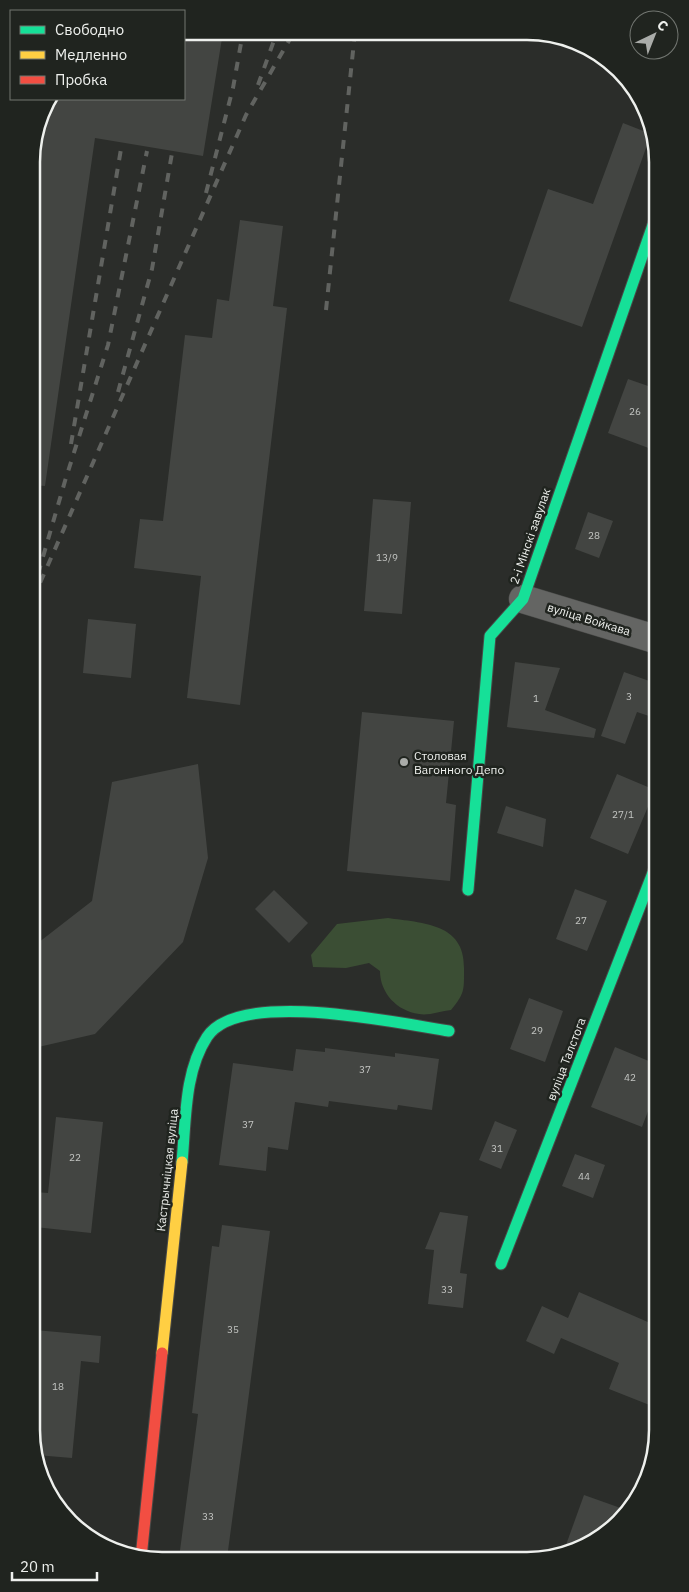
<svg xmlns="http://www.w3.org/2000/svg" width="689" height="1592" font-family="'IBM Plex Sans',sans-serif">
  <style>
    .green { fill: #3b4e34 }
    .building { fill: #434542 }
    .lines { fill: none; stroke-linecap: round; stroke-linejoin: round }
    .street-casing { stroke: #484947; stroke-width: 29 }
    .fast-casing { stroke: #484947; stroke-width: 13 }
    .slow-casing { stroke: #484947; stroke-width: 13 }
    .jam-casing { stroke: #484947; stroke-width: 13 }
    .street { stroke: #646563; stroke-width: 28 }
    .fast { stroke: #16e098; stroke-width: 11 }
    .slow { stroke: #ffcf43; stroke-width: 11 }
    .jam { stroke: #f24e42; stroke-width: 11 }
    .rail { stroke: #616360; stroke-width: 4; stroke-dasharray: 9 9; stroke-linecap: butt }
    .poi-dot { fill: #aaaca9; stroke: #20241f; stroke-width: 2 }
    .labels { text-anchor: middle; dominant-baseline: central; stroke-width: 5; stroke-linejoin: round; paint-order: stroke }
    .number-label { font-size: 10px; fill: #c3c5c2 }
    .street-label { font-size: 12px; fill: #eef0ed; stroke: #20241f }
    .poi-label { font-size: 12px; fill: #eef0ed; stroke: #20241f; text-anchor: start }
    .rim { fill: none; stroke: #eef0ed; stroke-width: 2.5 }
  </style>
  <rect width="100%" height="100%" fill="#2b2d2a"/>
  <path class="green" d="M388,918C422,923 465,923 464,968C464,990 465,993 451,1010C441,1011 428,1016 419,1014C397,1011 380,993 380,971L369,963L346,968L313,967L311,955L337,924Z"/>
  <g class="building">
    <path d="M184,31L223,32L203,156L95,138L45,486L33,485L32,153L45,104L49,99H184Z"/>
    <path d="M623,123L651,134L582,327L509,301L548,189L593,204Z"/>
    <path d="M240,220L283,226L273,306L287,308L240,705L187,698L201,576L134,568L140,519L163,521L185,335L212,338L217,299L229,301Z"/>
    <path d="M628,379L654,388V450L608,433Z"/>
    <path d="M373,499L411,502L402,614L364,611Z"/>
    <path d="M588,512L613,521L599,558L575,549Z"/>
    <path d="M88,619L136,624L131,678L83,673Z"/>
    <path d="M515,662L560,668L545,710L596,729L594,738L507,727Z"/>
    <path d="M624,672L655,683V718L637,712L625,744L601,736Z"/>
    <path d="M362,712L454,721L446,803L456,805L450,881L347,871Z"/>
    <path d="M198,764L208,858L183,942L95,1034L34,1048V946L92,901L112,782Z"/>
    <path d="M617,774L655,790L628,854L590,838Z"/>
    <path d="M506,806L546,819L543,847L497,833Z"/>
    <path d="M575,889L607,901L587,951L556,939Z"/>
    <path d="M274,890L308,923L289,943L255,909Z"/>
    <path d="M529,998L563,1011L545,1062L510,1049Z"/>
    <path d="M615,1047L656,1064V1090L642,1127L591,1107Z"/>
    <path d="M325,1048L395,1057V1053L439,1059L432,1110L398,1105L397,1110L329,1101L328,1107L295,1102L288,1150L268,1147L266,1171L219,1165L233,1063L293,1071L296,1049L325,1052Z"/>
    <path d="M56,1117L103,1122L91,1233L35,1227V1192L48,1193Z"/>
    <path d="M495,1121L517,1130L501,1169L479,1160Z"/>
    <path d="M575,1154L605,1165L593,1198L562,1186Z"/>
    <path d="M440,1212L468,1216L460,1273L467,1274L463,1308L428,1304L434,1250L425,1249Z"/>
    <path d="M222,1225L270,1231L243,1440L227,1558H179L198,1414L192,1413L212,1246L219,1247Z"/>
    <path d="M579,1292L657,1326V1391L652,1406L609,1389L619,1363L561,1338L554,1354L526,1341L542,1306L568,1318Z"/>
    <path d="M35,1330L101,1336L99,1363L81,1361L72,1458L36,1455L35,1409L40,1364L35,1363Z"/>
    <path d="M584,1495L629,1511L626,1516L562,1556Z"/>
  </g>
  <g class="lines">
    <g class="street-casing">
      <path id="street" d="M523,599L655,639"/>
    </g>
    <g class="fast-casing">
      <g id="fast">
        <path d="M468,890L490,636L523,599L654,222"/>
        <path d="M182,1162C186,1121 184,1072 207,1037C239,988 398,1023 449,1031"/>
        <path d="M501,1264L656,865"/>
      </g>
    </g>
    <g class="slow-casing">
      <path id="slow" d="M162,1353L182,1162"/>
    </g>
    <g class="jam-casing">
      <path id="jam" d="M141,1558L162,1353"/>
    </g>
    <use href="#street" class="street"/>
    <use href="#fast" class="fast"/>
    <use href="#slow" class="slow"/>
    <use href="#jam" class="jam"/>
    <g class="rail">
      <path d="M258,85L277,32"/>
      <path d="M206,193L233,88L243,32"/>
      <path d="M326,310L355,32"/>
      <path d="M118,392L152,269L172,153"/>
      <path d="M71,444L121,149"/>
      <path d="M38,574L65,481L108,345L147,151"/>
      <path d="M33,599L246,115L294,32"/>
    </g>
  </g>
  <circle class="poi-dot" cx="404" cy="762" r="5"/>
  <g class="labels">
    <g class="number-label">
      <text x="635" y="411">26</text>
      <text x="594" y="535">28</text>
      <text x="387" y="557">13/9</text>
      <text x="629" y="696">3</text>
      <text x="536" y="698">1</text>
      <text x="623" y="814">27/1</text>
      <text x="581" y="920">27</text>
      <text x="537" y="1030">29</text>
      <text x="365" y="1069">37</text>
      <text x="630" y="1077">42</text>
      <text x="248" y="1124">37</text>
      <text x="497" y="1148">31</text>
      <text x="75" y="1157">22</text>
      <text x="584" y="1176">44</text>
      <text x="447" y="1289">33</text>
      <text x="233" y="1329">35</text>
      <text x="58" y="1386">18</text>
      <text x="208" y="1516">33</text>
    </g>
    <g class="street-label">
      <text transform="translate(530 536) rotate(-71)">2-і Мінскі завулак</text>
      <text transform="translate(589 619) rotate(17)">вуліца Войкава</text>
      <text transform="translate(566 1059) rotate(-69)">вуліца Талстога</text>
      <text transform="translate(167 1170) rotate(-84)">Кастрычніцкая вуліца</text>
    </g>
    <g class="poi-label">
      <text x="414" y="755">Столовая<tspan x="414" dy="14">Вагонного Депо</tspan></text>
    </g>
  </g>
  <path d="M0 0H689V1592H0ZM162 40H527A122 122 0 0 1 649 162V1430A122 122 0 0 1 527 1552H162A122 122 0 0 1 40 1430V162A122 122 0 0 1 162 40Z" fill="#20241f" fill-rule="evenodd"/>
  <path class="rim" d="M162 40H527A122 122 0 0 1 649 162V1430A122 122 0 0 1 527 1552H162A122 122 0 0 1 40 1430V162A122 122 0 0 1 162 40Z"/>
  <rect x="10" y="10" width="175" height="90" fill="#20241f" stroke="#727671"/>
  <rect x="20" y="26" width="25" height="8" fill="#16e098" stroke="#727671"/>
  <text x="55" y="35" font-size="15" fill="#eef0ed">Свободно</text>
  <rect x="20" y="51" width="25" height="8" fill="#ffcf43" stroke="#727671"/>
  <text x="55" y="60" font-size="15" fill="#eef0ed">Медленно</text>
  <rect x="20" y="76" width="25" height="8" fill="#f24e42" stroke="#727671"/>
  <text x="55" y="85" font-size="15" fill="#eef0ed">Пробка</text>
  <g transform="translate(654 35) rotate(43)"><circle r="24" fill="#20241f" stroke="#727671"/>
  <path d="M0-4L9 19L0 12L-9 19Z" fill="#aaaca9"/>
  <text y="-8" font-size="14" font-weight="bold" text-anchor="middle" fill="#eef0ed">С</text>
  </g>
  <path d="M12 1572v8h85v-8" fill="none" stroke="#eef0ed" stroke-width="2.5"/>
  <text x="20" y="1572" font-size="15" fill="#eef0ed" stroke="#20241f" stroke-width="4" paint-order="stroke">20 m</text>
</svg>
